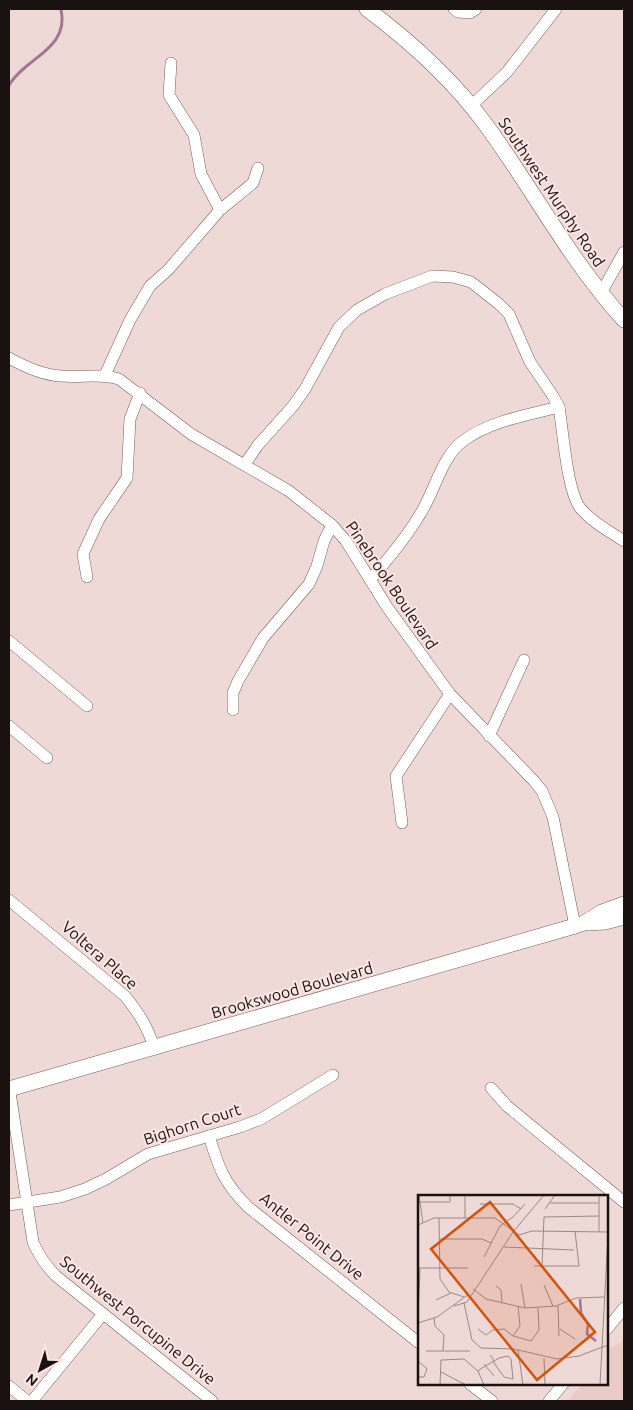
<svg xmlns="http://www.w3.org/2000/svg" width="633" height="1410" font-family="Ubuntu,sans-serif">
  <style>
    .built { fill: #eaccc7 }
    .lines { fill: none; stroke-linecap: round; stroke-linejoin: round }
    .stream { stroke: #a57594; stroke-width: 3 }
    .minor-casing { stroke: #72605d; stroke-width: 12 }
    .major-casing { stroke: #72605d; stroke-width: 16 }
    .minor { stroke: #fff; stroke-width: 11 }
    .major { stroke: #fff; stroke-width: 15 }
    .labels { text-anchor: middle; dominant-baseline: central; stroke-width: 4; stroke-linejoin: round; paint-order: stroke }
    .street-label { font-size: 16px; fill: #191211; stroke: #fce6e3 }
    .inset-river { fill: none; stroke: #a57594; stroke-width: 2.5 }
    .inset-road { fill: none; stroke: #998987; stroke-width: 1 }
    .view { fill: #d3520c; fill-opacity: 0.15; stroke: #d3520c; stroke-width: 2.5 }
    .inset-edge { fill: none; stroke: #191211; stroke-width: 2.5 }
  </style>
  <rect width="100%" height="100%" fill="#efd9d6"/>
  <path class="built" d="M624,1339V1401H568L582,1384H607V1353L613,1346L621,1343Z"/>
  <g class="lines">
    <path class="stream" d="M9,85C26,57 70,49 61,9"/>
    <g class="minor-casing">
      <g id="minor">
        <path d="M454,9L458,12L470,13L476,9"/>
        <path d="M171,63L169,95L194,135L201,174L220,210"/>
        <path d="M471,106L507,72L556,9"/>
        <path d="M601,293L624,252"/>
        <path d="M9,358C25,367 42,375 61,376C81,378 100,373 119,379L191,434L289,491L332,525L346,541L387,607L450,694L534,781L542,791L553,817L575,926"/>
        <path d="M105,375L130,320L150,286L168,270L220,210L253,183L258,168"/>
        <path d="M245,464L258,445L293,406L305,389L339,327L357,310L385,294L432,276L453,277L471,282L499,304L509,314L530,362L553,396L559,407C563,430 567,493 581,509C593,523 609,531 624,541"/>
        <path d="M87,577L83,554L99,519L127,478L130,419L140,393"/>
        <path d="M371,579C388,559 405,539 419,516C434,494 441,457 463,441C490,421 527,415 559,407"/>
        <path d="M9,641L87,706"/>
        <path d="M233,710V693L238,681L263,638L309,584L317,566L324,541L332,525"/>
        <path d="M9,726L47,758"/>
        <path d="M489,736L524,660"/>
        <path d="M402,823L396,776L450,694"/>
        <path d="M9,900L125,996C138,1012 148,1027 154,1048"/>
        <path d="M9,1086L33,1242C39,1256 45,1265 56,1276L212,1401"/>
        <path d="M491,1088L507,1106L624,1202"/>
        <path d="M209,1136C219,1168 223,1182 248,1207L419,1343"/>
        <path d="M9,1205L60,1197L85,1189L106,1179L148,1154L240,1127L261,1119L333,1075"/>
        <path d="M607,1329L624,1308"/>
        <path d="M470,1384L492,1401"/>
        <path d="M9,1386L27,1401"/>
        <path d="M32,1401L103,1314"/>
        <path d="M549,1401L563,1384"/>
      </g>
    </g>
    <g class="major-casing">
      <g id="major">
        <path d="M367,9C411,42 454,81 486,125C533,189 570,261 624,320"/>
        <path d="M588,923L605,922L624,917"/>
        <path d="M9,1089L575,926L584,923L602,912L624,904"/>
      </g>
    </g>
    <use href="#minor" class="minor"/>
    <use href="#major" class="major"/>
  </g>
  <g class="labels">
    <g class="street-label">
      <text transform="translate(552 192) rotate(56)">Southwest Murphy Road</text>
      <text transform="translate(392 585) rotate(56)">Pinebrook Boulevard</text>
      <text transform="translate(100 955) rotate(41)">Voltera Place</text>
      <text transform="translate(292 990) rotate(-16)">Brookswood Boulevard</text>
      <text transform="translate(192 1124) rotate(-18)">Bighorn Court</text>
      <text transform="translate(312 1236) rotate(39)">Antler Point Drive</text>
      <text transform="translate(138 1320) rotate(39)">Southwest Porcupine Drive</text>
    </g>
  </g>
  <g transform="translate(418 1195)">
    <rect width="190" height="190" fill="#efd9d6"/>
    <path class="inset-river" d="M162,104L163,118L170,129L169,139L178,146"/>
    <path class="inset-road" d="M1,0L5,28M47,0V23M1,7H32V0M132,8H181M62,9H95L103,14M127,14L137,0M21,23L22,84L31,97L46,102M0,30L16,23H77L101,40L114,36L190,37M181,37V0M21,44H64L73,48M86,52L156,55M66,62L82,31L95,22L107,9M116,71H161L157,36M124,71L126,22L181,21M0,73H50M103,89L107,113M126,90L135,111M78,91L83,95L84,107M55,94L68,104L107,113L138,111L158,103L186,102M18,105L33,98M46,108L54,145L63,153L96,154L139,164L161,161L190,150M36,111L49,107L95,37L126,0M140,111L141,141M0,119L2,73M16,123L17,131L26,140L25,156M0,128L19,122L51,99M60,134L68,140L75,135L86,134L95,141L113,146L121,135L120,113M142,134L157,144M95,141L102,131L100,111M100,155L105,190M8,156H52M126,163L127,190M0,166L9,174L6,182H0M66,169L76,181M60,176L64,173L76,166L81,163L90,161L93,164L95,184L86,182L76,168V166L75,164L72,160M23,177L48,190M22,190L23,165L46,164L60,176L66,190M182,190L190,40"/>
    <path class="view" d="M72,7L177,137L119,185L13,54Z"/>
    <rect width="190" height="190" class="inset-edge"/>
  </g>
  <rect width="633" height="1410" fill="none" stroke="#191211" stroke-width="20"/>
  <g transform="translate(40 1370) rotate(219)" stroke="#fce6e3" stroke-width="4" paint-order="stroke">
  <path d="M0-4L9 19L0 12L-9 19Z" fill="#191211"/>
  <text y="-8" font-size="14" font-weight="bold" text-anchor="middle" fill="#191211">N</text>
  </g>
</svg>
